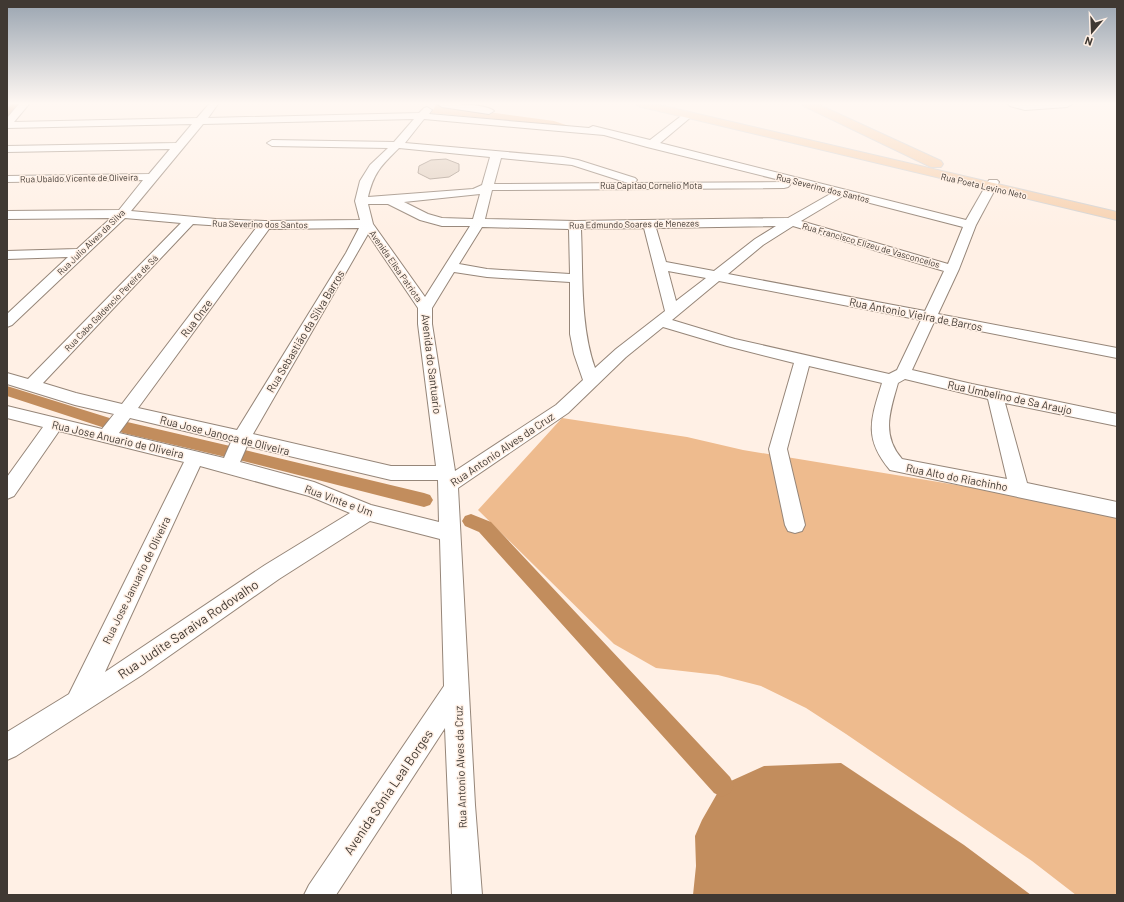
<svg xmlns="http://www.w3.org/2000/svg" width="1124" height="902" font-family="Barlow,sans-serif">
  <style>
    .green { fill: #eebb8e }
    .water { fill: #c28d5d }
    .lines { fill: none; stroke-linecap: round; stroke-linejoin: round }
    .canal { fill: #c28d5d; fill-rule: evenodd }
    .building { fill: #e1d0c1; stroke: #a19184 }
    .minor-casing { stroke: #968679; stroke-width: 2 }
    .major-casing { stroke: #d5d3d2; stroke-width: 2 }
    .minor { fill: #fff; fill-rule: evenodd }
    .major { fill: #f7d2b1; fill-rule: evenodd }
    .labels { text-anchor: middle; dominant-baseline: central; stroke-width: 3; stroke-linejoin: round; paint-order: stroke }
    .far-street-label { font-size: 9px; fill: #403933; stroke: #fff0e5 }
    .street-label { font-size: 11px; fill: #403933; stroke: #fff0e5 }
    .near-street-label { font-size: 13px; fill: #403933; stroke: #fff0e5 }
  </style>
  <rect width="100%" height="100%" fill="#fff0e5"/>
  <g class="green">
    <path d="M436,105L554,121L569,126L431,113Z"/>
    <path d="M562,418L687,437L743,450L975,488L1117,516V895H1076L1032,861L846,734L806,708L761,686L718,675L656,668L614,644L478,510Z"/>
  </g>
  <path class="water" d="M841,763L964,845L1031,895H693L696,866L695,836L702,820L722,785L764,766Z"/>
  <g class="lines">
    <g class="canal">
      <path d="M11,104H19L10,115L7,116V108Z"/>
      <path d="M7,386L116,420L118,423L123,421L230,446L236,448L238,452L236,456L230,458L123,433L118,431L116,428L111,430L7,396Z"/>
      <path d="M245,450L424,493L430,495L433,500L430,505L424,507L239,460L237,456L239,452Z"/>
      <path d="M471,514L491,522L730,777L734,785L730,793L722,797L714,793L479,532L465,526L462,521L465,516Z"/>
    </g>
  </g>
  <path class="building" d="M446,159L459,164V171L449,177L430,179L418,173L419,166L431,160Z"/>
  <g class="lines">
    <g class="minor-casing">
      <g id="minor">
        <path d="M19,104H29L14,122L197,118L209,104H218L208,118L419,113L424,108L427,107L432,110L429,114L589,128L593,126L650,140L685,113L688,112L693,115L691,117L660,143L966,220L989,180H997L999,182L976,225L959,269L938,314L1117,348V358L934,322L912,370L972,384L1117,414V426L1005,403L1027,483L1117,502V518L890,470C863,438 871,419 882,383L809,366L787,449L805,525L802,531L795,533L788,531L785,525L769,449L794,363L727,346L663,327L626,357L568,413L458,488L475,805L482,895H452L445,728L336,895H304L309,885L444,686L440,539L370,521L279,579L142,675L16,756L7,760V732L69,694L184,462L59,431L14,496L7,499V477L43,427L7,418V406L102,429L114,414L75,405L7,384V373L28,379L181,223L125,218L12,325L7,327V314L68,257L7,259V251L77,249L111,218L7,219V211L119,210L143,180L7,182V176L149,174L170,149L7,152V146L176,143L192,124L7,128V118ZM414,119L394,142L272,140L267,143L272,146L388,148L370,165L360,181L355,201L360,220L265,221L216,219L131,211L203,124ZM424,119L604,135L647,147L832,193L788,218L575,221L485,219L492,190L784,188L788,187L790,185L788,183L784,182L634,183L637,180L635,178L578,160L563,157L405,143ZM399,148L490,157L482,185L473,189L368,197C374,172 381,166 399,148ZM501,158L572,165L628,183L494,184ZM480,194L473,219L442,218L428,214L404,202ZM843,196L963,227L948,264L801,221ZM368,204H388L420,220L442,226H470L425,297L373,224ZM193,224L256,228L122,404L76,393L43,383ZM776,226L755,239L714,271L666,262L656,228ZM793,226L944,271L925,311L728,274L763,245ZM482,227L569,229L570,274L487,269L459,264ZM359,228L346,253L237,430L138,408L269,229ZM644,228L665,311L616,349L595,368C580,326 583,273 581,229ZM368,234L418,308V324L436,466H391L253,434ZM668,271L706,278L676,301ZM454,272L487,277L570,282V334L574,354L583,380L556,405L455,471L432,324V308ZM719,281L921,320L897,370L889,374L735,339L672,320ZM905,379L988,399L1007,479L902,459C881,435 890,411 898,383ZM130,418L231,442L224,458L119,433ZM247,446L391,480H438L439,522L371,505L314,482L240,462ZM200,466L309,496L350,513L265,565L105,672Z"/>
        <path d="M437,104C448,103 487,104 494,111L489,114L442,107Z"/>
        <path d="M1008,104H1072L1067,107L1025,110L1010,106Z"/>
      </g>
    </g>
    <g class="major-casing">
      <g id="major">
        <path d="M636,104H655L1117,212V220L642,107L638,106Z"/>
        <path d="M802,104H817L941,161L943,164L941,167H931L804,106Z"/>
      </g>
    </g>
    <use href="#minor" class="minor"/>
    <use href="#major" class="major"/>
  </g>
  <linearGradient id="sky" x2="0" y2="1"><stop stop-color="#99a4b0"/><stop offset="0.45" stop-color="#fff8f3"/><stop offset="1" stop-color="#fff8f3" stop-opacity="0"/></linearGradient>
  <rect width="1124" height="230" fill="url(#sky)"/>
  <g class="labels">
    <g class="far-street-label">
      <text transform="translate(79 178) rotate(-1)">Rua Ubaldo Vicente de Oliveira</text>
      <text x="651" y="185">Rua Capitao Cornelio Mota</text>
      <text transform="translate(984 186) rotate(13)">Rua Poeta Levino Neto</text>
      <text transform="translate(823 188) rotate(14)">Rua Severino dos Santos</text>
      <text transform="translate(260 224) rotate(1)">Rua Severino dos Santos</text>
      <text transform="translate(634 224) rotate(-1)">Rua Edmundo Soares de Menezes</text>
      <text transform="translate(91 242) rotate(-44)">Rua Julio Alves da Silva</text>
      <text transform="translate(871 245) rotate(16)">Rua Francisco Elizeu de Vasconcelos</text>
      <text transform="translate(396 266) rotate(55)">Avenida Elisa Patriota</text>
      <text transform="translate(111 303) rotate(-46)">Rua Cabo Galdencio Pereira de Sá</text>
    </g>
    <g class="street-label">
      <text transform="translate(916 314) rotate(11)">Rua Antonio Vieira de Barros</text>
      <text transform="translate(196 318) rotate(-53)">Rua Onze</text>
      <text transform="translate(305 331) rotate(-59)">Rua Sebastião da Silva Barros</text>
      <text transform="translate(432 364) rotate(83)">Avenida do Santuario</text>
      <text transform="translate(1010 397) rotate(12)">Rua Umbelino de Sa Araujo</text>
      <text transform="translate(225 435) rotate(14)">Rua Jose Janoca de Oliveira</text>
      <text transform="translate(118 439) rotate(13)">Rua Jose Anuario de Oliveira</text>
      <text transform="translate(502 449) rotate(-34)">Rua Antonio Alves da Cruz</text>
      <text transform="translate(957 477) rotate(11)">Rua Alto do Riachinho</text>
      <text transform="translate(339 500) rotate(20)">Rua Vinte e Um</text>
      <text transform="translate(136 580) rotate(-64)">Rua Jose Januario de Oliveira</text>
      <text transform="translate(460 767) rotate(-92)">Rua Antonio Alves da Cruz</text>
    </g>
    <g class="near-street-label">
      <text transform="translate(188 629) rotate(-34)">Rua Judite Saraiva Rodovalho</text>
      <text transform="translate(388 792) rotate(-56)">Avenida Sônia Leal Borges</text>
    </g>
  </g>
  <rect width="1124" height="902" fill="none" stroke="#403933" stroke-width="16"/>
  <g transform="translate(1092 32) rotate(199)" stroke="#fff0e5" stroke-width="3" paint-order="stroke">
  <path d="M0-3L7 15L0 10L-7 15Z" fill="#403933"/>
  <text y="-6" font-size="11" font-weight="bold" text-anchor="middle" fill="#403933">N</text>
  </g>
</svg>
